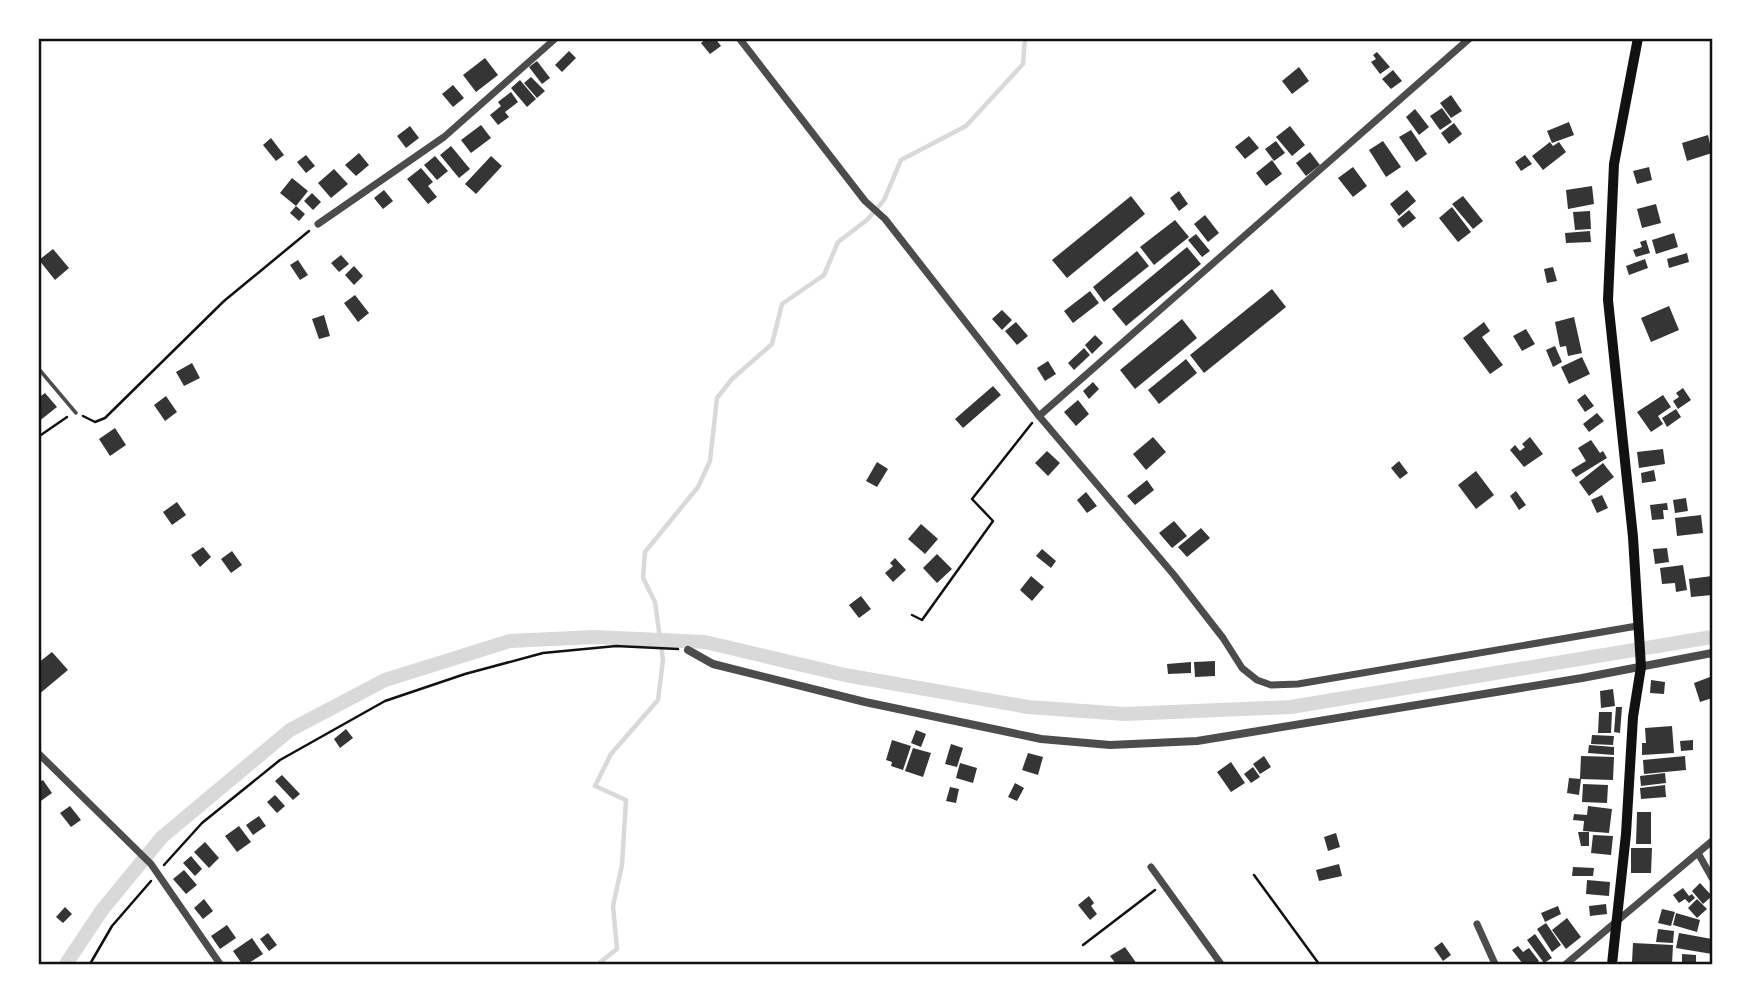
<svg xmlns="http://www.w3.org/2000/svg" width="1751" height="1003" font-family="'Noto Serif',serif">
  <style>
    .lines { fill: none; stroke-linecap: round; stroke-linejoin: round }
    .stream { stroke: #d9d9d9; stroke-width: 4.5 }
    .canal { stroke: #d9d9d9; stroke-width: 14 }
    .building { fill: #353535 }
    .path { stroke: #111; stroke-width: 2.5 }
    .service { stroke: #4c4c4c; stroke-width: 3.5 }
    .minor { stroke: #4c4c4c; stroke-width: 7 }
    .tertiary { stroke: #4c4c4c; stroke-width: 8 }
    .secondary { stroke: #111; stroke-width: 10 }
    .neatline { fill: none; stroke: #111; stroke-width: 2.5 }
  </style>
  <rect width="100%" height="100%" fill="#fff"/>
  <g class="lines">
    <path class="stream" d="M598,964L617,949L613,906L622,865L626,800L595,786L611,754L658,700L663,660L655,602L643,578L645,552L698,487L710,461L717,398L732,379L772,344L782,304L824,275L838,242L867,220L884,200L901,160L966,126L1023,64L1025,38"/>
    <path class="canal" d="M66,964L102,910L162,837L290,730L385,680L510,641L594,637L705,642L845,675L1028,707L1125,714L1291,707L1712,637"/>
  </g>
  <g class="building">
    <path d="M707,38H715L721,46L710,54L701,43Z"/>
    <path d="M569,51L576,58L562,72L555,65Z"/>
    <path d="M1377,52L1390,67L1380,74L1371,62L1376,59L1373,55Z"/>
    <path d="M485,58L498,75L476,92L463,75Z"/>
    <path d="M537,61L550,78L542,84L529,67Z"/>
    <path d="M1299,67L1309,81L1292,94L1282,81Z"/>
    <path d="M1393,70L1402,81L1391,89L1382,79Z"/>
    <path d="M531,77L545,91L537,98L524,83Z"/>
    <path d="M520,80L536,99L527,107L511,88Z"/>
    <path d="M453,85L464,98L453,107L442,94Z"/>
    <path d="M511,92L518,102L505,112L509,117L498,125L490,115L501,106L498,102Z"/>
    <path d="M1451,95L1462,111L1451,118L1440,103Z"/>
    <path d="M1442,108L1452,122L1440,130L1430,116Z"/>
    <path d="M1415,109L1429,127L1419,135L1406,117Z"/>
    <path d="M1569,122L1574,135L1552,143L1547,131Z"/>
    <path d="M1454,123L1462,134L1449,144L1441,133Z"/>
    <path d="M481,125L491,138L471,153L461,140Z"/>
    <path d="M410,126L419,138L406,148L397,136Z"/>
    <path d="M1290,126L1305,145L1292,156L1276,137Z"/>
    <path d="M1411,130L1427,154L1416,162L1399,137Z"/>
    <path d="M1708,135L1712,153L1687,161L1682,143Z"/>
    <path d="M1249,136L1259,148L1245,159L1235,147Z"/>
    <path d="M271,138L284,155L276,161L263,145Z"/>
    <path d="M1276,141L1285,153L1274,161L1265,149Z"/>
    <path d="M1383,141L1401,167L1386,177L1369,150Z"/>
    <path d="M1550,142L1553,146L1559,142L1566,152L1543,170L1532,156Z"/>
    <path d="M451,146L470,169L459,178L440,155Z"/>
    <path d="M1310,152L1320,165L1306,176L1296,163Z"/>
    <path d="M359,153L369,165L356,176L345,165Z"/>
    <path d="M306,155L315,166L306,173L297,162Z"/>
    <path d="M1525,155L1532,164L1521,171L1515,162Z"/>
    <path d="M435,156L448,171L437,180L424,165Z"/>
    <path d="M491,156L502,166L476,194L465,184Z"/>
    <path d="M1272,160L1282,174L1266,186L1256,173Z"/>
    <path d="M1353,167L1367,186L1353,197L1338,178Z"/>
    <path d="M1649,167L1652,180L1637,184L1633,171Z"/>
    <path d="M421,168L433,182L428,186L437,197L428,204L407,179Z"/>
    <path d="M334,169L348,184L331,198L318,183Z"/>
    <path d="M292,178L308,191L296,206L305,214L299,221L290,213L296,206L280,193Z"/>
    <path d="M1592,186L1594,204L1568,209L1566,190Z"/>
    <path d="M384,190L393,201L383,209L374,198Z"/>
    <path d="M1407,190L1416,201L1399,216L1390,204Z"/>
    <path d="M1179,191L1188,204L1179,211L1170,198Z"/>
    <path d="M312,193L321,202L313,210L304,201Z"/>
    <path d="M1131,196L1145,214L1067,278L1052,260Z"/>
    <path d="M1463,196L1483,221L1473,229L1452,204Z"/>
    <path d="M1656,204L1661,223L1642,228L1637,209Z"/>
    <path d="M1452,207L1471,232L1458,242L1439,218Z"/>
    <path d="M1409,210L1416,218L1403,228L1397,220Z"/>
    <path d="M1590,211L1591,229L1575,230L1573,212Z"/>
    <path d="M1205,215L1219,233L1208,242L1194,224Z"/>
    <path d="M1175,220L1189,237L1154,265L1140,247Z"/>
    <path d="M1590,231L1591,242L1566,243L1565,233Z"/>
    <path d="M1674,233L1678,247L1656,254L1652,240Z"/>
    <path d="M1196,234L1210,251L1202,257L1188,240Z"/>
    <path d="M1646,240L1650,253L1636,257L1633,250L1642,247L1640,242Z"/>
    <path d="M1187,247L1201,264L1126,326L1112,309Z"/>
    <path d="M53,249L69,268L55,280L39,260Z"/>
    <path d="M1137,251L1149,266L1104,302L1093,287Z"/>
    <path d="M1687,253L1689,262L1669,268L1667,259Z"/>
    <path d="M341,255L349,264L339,272L331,263Z"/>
    <path d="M1645,259L1648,268L1629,275L1626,266Z"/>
    <path d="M298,260L308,275L300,280L290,265Z"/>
    <path d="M354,266L363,276L354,285L345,275Z"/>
    <path d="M1553,267L1557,281L1547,283L1544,269Z"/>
    <path d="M1272,289L1286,307L1204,373L1190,355Z"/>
    <path d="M1090,291L1099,303L1073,323L1064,311Z"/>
    <path d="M355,295L369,313L358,322L344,303Z"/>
    <path d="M1669,306L1679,330L1651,342L1641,318Z"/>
    <path d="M1002,310L1012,320L1002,330L992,319Z"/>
    <path d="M324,315L330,336L319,339L312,319Z"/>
    <path d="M1574,317L1582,353L1568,356L1566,346L1560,347L1555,322Z"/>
    <path d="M1182,319L1197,338L1135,389L1120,370Z"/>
    <path d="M1016,322L1028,336L1017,345L1005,331Z"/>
    <path d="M1484,322L1490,331L1482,337L1503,365L1490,374L1463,338Z"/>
    <path d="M1526,329L1535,344L1522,351L1513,336Z"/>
    <path d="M1095,335L1103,343L1092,354L1085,345Z"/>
    <path d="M1555,346L1562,362L1553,367L1546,350Z"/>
    <path d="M1084,348L1090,355L1074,370L1068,363Z"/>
    <path d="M1582,357L1590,374L1569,384L1561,367Z"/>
    <path d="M1186,359L1197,373L1159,404L1148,390Z"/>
    <path d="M1048,361L1056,374L1045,381L1037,368Z"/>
    <path d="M192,363L200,378L184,386L176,372Z"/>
    <path d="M1093,382L1099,389L1089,399L1083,391Z"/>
    <path d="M993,386L1001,395L963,428L955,419Z"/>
    <path d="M1683,388L1691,400L1678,409L1673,401L1679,397L1676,393Z"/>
    <path d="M45,393L57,407L38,422V398Z"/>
    <path d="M1585,394L1594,406L1585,412L1577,400Z"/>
    <path d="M1663,395L1671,407L1658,416L1663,424L1651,432L1637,412Z"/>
    <path d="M166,396L177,412L165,421L154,405Z"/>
    <path d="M1078,400L1089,414L1076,426L1064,412Z"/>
    <path d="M1676,409L1681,417L1667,427L1662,418Z"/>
    <path d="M1597,413L1604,421L1589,432L1583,424Z"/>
    <path d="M115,428L126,445L110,456L99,439Z"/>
    <path d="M1153,437L1166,452L1146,470L1133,454Z"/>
    <path d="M1530,437L1543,454L1524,467L1510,450L1515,445L1520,451L1525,447L1522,444Z"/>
    <path d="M1591,440L1600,453L1603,451L1607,458L1576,477L1571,470L1586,461L1578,448Z"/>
    <path d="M1663,449L1665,464L1639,468L1637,452Z"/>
    <path d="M1047,451L1060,463L1048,476L1035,463Z"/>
    <path d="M1399,461L1408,473L1400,479L1391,468Z"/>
    <path d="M877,462L888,469L877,487L866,481Z"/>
    <path d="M1603,463L1614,477L1589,496L1579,482Z"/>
    <path d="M1654,470L1656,481L1642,483L1641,473Z"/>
    <path d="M1476,471L1494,495L1476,509L1458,485Z"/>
    <path d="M1147,480L1154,490L1135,505L1127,496Z"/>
    <path d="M1516,491L1526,505L1519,510L1510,496Z"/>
    <path d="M1086,492L1097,506L1087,513L1077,500Z"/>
    <path d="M1602,495L1608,508L1597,513L1591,500Z"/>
    <path d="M1686,498L1688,511L1675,513L1673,500Z"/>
    <path d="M177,502L186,515L172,525L163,512Z"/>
    <path d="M1667,503L1668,510H1663L1664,519L1652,520L1650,505Z"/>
    <path d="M1701,515L1703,533L1677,536L1675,518Z"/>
    <path d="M1174,521L1187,536L1172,548L1159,533Z"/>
    <path d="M921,524L938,539L925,554L908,539Z"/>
    <path d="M1201,528L1210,538L1187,557L1178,547Z"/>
    <path d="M203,547L211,557L200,567L191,555Z"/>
    <path d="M1667,548L1669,562L1655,564L1653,549Z"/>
    <path d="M1042,549L1056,561L1051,568L1036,556Z"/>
    <path d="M232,551L242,565L231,573L221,559Z"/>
    <path d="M937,554L952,569L937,583L923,568Z"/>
    <path d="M895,558L906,570L893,582L885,573L893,566L890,563Z"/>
    <path d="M1683,565L1687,590L1676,592L1675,583L1662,584L1660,568Z"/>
    <path d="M1031,576L1044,587L1032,601L1020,590Z"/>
    <path d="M1712,576V595L1691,597L1689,579Z"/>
    <path d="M861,596L871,609L859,618L849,605Z"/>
    <path d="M52,652L68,670L38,695V663Z"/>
    <path d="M1215,661V676L1195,677L1194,662Z"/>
    <path d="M1191,662V673L1168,674L1167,664Z"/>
    <path d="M1710,677L1712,698L1700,702L1694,683Z"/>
    <path d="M1651,680L1665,682L1664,694L1650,693Z"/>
    <path d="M1613,689L1615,706L1601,708L1600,691Z"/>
    <path d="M1616,707H1622L1620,733L1614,732Z"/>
    <path d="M1599,712H1612L1611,733H1598Z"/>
    <path d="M1672,726L1674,753L1642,755V743H1646L1645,728Z"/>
    <path d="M346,729L353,738L340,748L334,739Z"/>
    <path d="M916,730L926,734L921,747L911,743Z"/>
    <path d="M1592,735L1614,736L1613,745L1591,744Z"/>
    <path d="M892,740L911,746L903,770L891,766L892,762L886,760Z"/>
    <path d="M1693,740V750L1681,751L1680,741Z"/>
    <path d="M951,744L963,748L957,767L945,764Z"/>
    <path d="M1589,745L1614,747V755L1588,753Z"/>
    <path d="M913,748L931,753L923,777L905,771Z"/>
    <path d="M1028,753L1043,757L1038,775L1022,770Z"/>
    <path d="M1264,756L1271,767L1260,774L1253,764Z"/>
    <path d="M1581,756L1614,757L1613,780L1580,779Z"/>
    <path d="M1685,756L1686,770L1644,774L1643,760Z"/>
    <path d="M1231,762L1245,783L1231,792L1217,772Z"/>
    <path d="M960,763L977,768L973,783L956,778Z"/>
    <path d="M1253,767L1260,777L1251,783L1244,774Z"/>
    <path d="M1665,773L1666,783L1641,786L1640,776Z"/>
    <path d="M282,775L300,794L293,800L275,781Z"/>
    <path d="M1569,778L1581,779L1579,795L1567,793Z"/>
    <path d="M43,780L52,793L38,803V783Z"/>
    <path d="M1015,783L1024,788L1017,801L1008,797Z"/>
    <path d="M1583,784L1608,785L1607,803L1582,802Z"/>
    <path d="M1665,785L1666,797L1641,799L1640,788Z"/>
    <path d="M950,787L959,789L956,803L946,801Z"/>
    <path d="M275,795L285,806L277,813L267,802Z"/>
    <path d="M70,806L81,820L71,827L60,813Z"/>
    <path d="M1588,806L1612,809L1609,833L1583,831L1584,821L1573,820L1574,814L1587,815Z"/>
    <path d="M1637,812H1651V844H1636Z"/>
    <path d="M259,816L266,826L253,835L246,825Z"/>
    <path d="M239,826L251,842L237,852L225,836Z"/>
    <path d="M1578,832H1589V846H1581Z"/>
    <path d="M1336,833L1340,847L1328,851L1324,837Z"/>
    <path d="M1593,835L1613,836L1611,855L1591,853Z"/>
    <path d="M205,842L219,858L209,868L194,852Z"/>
    <path d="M1631,848H1652L1651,873H1631Z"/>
    <path d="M191,856L202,869L195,876L183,863Z"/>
    <path d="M1339,864L1342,876L1319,881L1316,870Z"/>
    <path d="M1573,867L1594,868L1593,876H1572Z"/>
    <path d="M184,870L197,885L186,894L173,879Z"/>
    <path d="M1587,880L1610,882L1609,896L1586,894Z"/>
    <path d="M1700,883L1712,896L1703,904L1692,891Z"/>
    <path d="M1683,888L1689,896L1692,894L1695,898L1689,903L1685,899L1679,903L1673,895Z"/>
    <path d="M1089,896L1094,903L1091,906L1097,914L1090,920L1078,905Z"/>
    <path d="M204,899L213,911L203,919L194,908Z"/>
    <path d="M1697,899L1707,909L1697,918L1688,908Z"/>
    <path d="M1606,904L1607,914L1590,916L1589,906Z"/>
    <path d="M1558,906L1561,914L1545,922L1541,913Z"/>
    <path d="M65,907L72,914L63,923L56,917Z"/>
    <path d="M1662,909L1675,912L1671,926L1658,923Z"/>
    <path d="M1676,913L1700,920L1697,932L1673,925Z"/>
    <path d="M1567,918L1581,937L1566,949L1552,930Z"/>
    <path d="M1546,923L1561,945L1552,952L1537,929Z"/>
    <path d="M227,925L236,938L220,949L211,936Z"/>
    <path d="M1658,929L1674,931L1673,943L1656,942Z"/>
    <path d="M268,933L277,945L269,951L260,939Z"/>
    <path d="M1679,933L1712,939V954L1676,948Z"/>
    <path d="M1535,934L1552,958L1544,963L1527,940Z"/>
    <path d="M252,938L263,954L247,964H242L233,951Z"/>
    <path d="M1442,942L1451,955L1443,961L1434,948Z"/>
    <path d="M1633,943L1673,945L1672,964L1632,962Z"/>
    <path d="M1518,946L1523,952L1529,948L1539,961L1534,964H1523L1512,950Z"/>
    <path d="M1125,947L1137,964H1116L1110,956Z"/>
    <path d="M1682,954L1696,955V964H1682Z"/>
  </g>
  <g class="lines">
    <g class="path">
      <path d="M83,416L95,422L105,418L224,301L309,231"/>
      <path d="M38,437L67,417"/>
      <path d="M912,615L922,620L993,521L972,499L1032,423"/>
      <path d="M164,865L202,823L280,760L385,701L465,674L543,653L616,646L678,649"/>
      <path d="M1254,875L1319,964"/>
      <path d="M1083,945L1155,890"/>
      <path d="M90,964L112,926L151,881"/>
    </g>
    <path class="service" d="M38,368L76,413"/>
    <g class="minor">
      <path d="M739,38L865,201L885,219L1039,416L1174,575L1223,638L1242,668L1257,680L1271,685L1298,684L1637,626"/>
      <path d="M318,224L444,137L556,38"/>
      <path d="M1039,416L1470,38"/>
      <path d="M38,753L151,864L220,964"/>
      <path d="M1698,853L1712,878"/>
      <path d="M1151,867L1221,964"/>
      <path d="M1477,924L1495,964"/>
      <path d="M1566,964L1712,841"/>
    </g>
    <path class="tertiary" d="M688,650L713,664L865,702L1041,739L1110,745L1197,741L1582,678L1712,653"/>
    <path class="secondary" d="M1612,964L1626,834L1633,717L1641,667L1633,537L1608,300L1614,164L1638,38"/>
  </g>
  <rect width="1751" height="1003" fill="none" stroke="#ffffff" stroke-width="80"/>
  <rect x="40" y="40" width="1671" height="923" class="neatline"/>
</svg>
